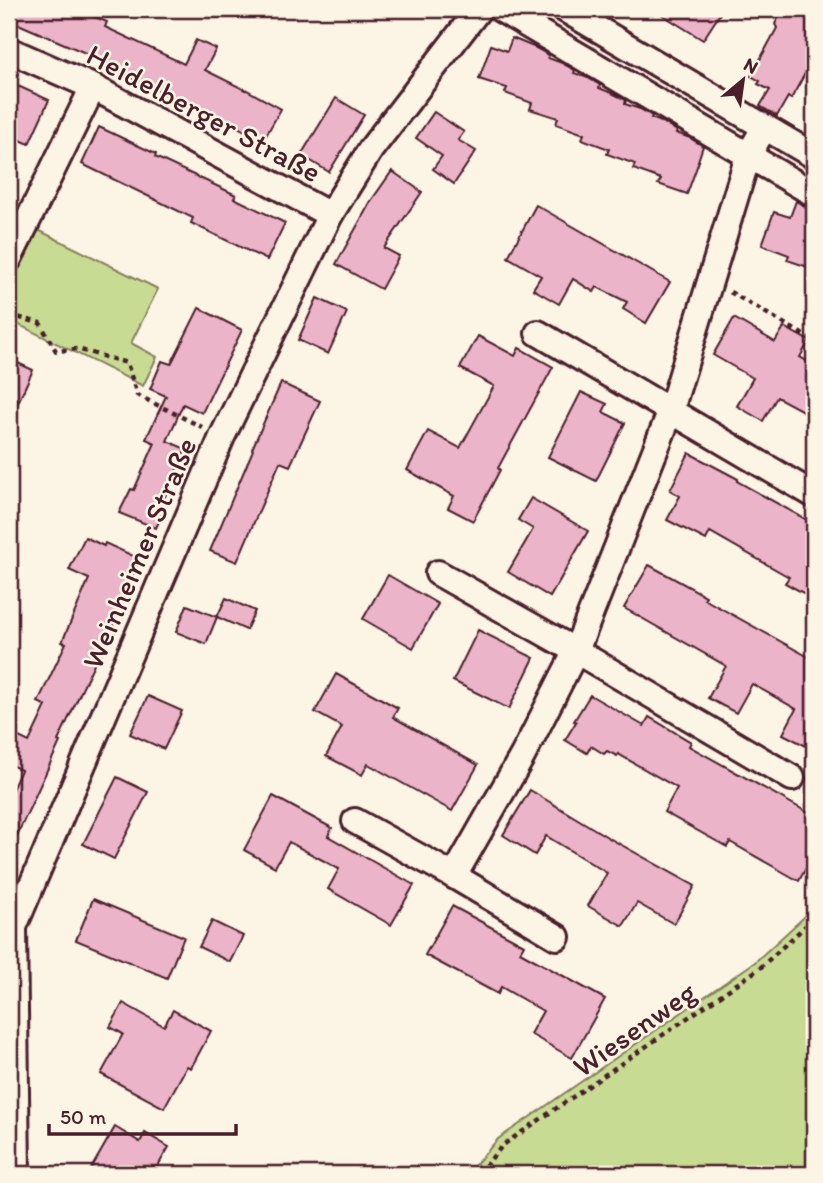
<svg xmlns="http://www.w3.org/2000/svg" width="823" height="1183" font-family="Itim,sans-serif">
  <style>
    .green { fill: #c7dc92; stroke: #887e5e; stroke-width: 2 }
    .building { fill: #ecb4c9; stroke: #4a1f2b; stroke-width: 2 }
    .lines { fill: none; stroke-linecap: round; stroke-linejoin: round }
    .minor-casing { stroke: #4a1f2b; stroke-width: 30 }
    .path { stroke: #4a1f2b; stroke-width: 4.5; stroke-dasharray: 5 5; stroke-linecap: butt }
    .minor { stroke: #fcf5e5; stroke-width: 24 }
    .labels { text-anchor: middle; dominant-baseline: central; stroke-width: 5; stroke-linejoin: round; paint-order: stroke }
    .street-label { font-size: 30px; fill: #4a1f2b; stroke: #fcf5e5 }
  </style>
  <rect width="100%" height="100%" fill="#fcf5e5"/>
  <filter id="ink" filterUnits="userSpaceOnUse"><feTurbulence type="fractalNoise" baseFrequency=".0143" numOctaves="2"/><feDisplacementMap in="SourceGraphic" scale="14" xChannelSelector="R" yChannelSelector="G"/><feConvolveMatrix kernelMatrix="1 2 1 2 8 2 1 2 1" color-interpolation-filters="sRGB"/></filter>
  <g filter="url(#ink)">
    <g class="green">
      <path d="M38,230L158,289L131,343L157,357L143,386L9,320V289Z"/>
      <path d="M814,908V1174H467L498,1139L755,962Z"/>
    </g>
    <g class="building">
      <path d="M9,9H77L107,22L105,27L184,64L196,40L216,49L205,70L245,90V89L281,109L263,141L207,110L205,113L109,67L111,64L9,20Z"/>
      <path d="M653,9H723L703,40Z"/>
      <path d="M783,9H814V57L791,99L788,97L777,116L760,106L770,90L758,84L760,81L751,76L777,28L775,24Z"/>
      <path d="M512,38L536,48L549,55L548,58L562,63L575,70L574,73L588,78L600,85L599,88L614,94L626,100L625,104L640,109L652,116L651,118L664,123L677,131L676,133L690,138L703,146L698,161H699L687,194L658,184L661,179L633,169L635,164L607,154L609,149L582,139L584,134L556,124L558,118L530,109L532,103L505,93L507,88L479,79L491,45L507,51Z"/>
      <path d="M9,82L49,100L29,144L9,135Z"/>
      <path d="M336,98L364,115L329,172L301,155Z"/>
      <path d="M434,112L464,132L458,140L476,151L454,184L433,169L442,156L416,138Z"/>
      <path d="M99,127L156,154L155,157L236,195L234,198L285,223L267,260L191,223L193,218L82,164Z"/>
      <path d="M392,171L422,192L384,248L399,256L381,289L336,264L371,201Z"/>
      <path d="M796,201L806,207L814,209V269L787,260L789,255L762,245L774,212L790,217Z"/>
      <path d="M536,205L670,282L646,323L623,309L627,302L597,287L594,292L573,279L559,304L533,289L541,276L508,257Z"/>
      <path d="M317,298L347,312L328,354L298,340Z"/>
      <path d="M199,308L242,330L202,413L183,404L167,441L186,449L162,503L166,506L156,528L119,513L131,489L134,490L155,443L146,439L166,396L150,389L162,361L171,364Z"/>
      <path d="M734,318L775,342L784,327L809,341L800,357L814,365V417L777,397L763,421L737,406L753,378L713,355Z"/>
      <path d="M478,336L515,356L519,348L553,367L498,468L500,470L473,521L448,508L454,496L407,470L428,431L460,448L494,386L460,368Z"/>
      <path d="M9,359L33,370L9,422Z"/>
      <path d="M281,383L320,401L290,466L280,462L237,562L210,551L253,450L252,449Z"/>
      <path d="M581,392L607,404L603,412L625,423L596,481L548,457Z"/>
      <path d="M689,453L738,479L737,481L814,524V599L785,583L789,577L710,532L706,540L667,520L680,496L670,490Z"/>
      <path d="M531,498L588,531L550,597L508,572L533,529L518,520Z"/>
      <path d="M85,537L104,546L105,543L140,559L112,623L114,624L99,658L97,657L58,741L60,742L9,853V796L21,770L9,764V732L29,742L46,706L38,702L66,643L62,642L89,579L69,570Z"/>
      <path d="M649,565L706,596L704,599L814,660V750L783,734L796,709L752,684L736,713L708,698L726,666L624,608Z"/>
      <path d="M388,575L438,604L413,648L363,619Z"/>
      <path d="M226,598L255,611L246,630L217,617Z"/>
      <path d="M187,605L217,617L206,644L176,632Z"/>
      <path d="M478,630L534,658L509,709L453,681Z"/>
      <path d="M336,674L398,708L393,717L478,765L452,811L368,764L362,775L326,756L342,727L315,712Z"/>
      <path d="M590,695L644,726L649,717L691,742L689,746L814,816V853L799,881L730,842L727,847L664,812L677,788L618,754L617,756L607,751L604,754L591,746L587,753L565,740L576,722L574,721Z"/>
      <path d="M148,696L182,711L164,749L130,734Z"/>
      <path d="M117,777L148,792L114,859L83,844Z"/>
      <path d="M530,790L609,838L695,886L674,924L637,903L623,926L588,906L607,873L546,836L535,855L503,835Z"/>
      <path d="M273,796L332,828L328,836L414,885L391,925L328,889L339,869L289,842L275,867L244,850Z"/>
      <path d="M93,899L184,937L167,978L76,940Z"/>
      <path d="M452,906L524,945L520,952L605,999L572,1058L530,1034L543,1011L501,987L498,994L425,955Z"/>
      <path d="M212,921L243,936L230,962L199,947Z"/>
      <path d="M123,1003L164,1026L173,1010L211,1031L191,1068L187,1066L164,1108L101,1074L123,1034L110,1027Z"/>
      <path d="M115,1127L140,1142L145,1133L169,1147L153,1174H88Z"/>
    </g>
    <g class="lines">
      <g class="minor-casing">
        <g id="minor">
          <path d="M500,9L814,194"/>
          <path d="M564,9L814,156"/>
          <path d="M9,50L93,87L330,215"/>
          <path d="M9,259L93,87"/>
          <path d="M538,333L814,495"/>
          <path d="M438,573L576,651L792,778"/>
          <path d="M355,821L454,876L557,937"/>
          <path d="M454,876L523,755L576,651L671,410L748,156L764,128"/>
          <path d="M17,1174L14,927L222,437L330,215L371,149L479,9"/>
        </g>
      </g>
      <g class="path">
        <path d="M730,292L814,341"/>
        <path d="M9,315L40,323L56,351L77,349L127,363L137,395L202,427"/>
        <path d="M478,1174L503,1145L760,968L814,918"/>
      </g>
      <use href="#minor" class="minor"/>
    </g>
  </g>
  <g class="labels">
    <g class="street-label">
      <text transform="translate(204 113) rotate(28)">Heidelberger Straße</text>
      <text transform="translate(139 553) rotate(-67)">Weinheimer Straße</text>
      <text transform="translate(634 1029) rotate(-35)">Wiesenweg</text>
    </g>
  </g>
  <rect width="823" height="1183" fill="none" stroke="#fcf5e5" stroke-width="35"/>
  <rect x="18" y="18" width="788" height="1148" fill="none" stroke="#4a1f2b" stroke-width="2.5" filter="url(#ink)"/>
  <g transform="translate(743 80) rotate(29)" stroke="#fcf5e5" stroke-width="5" paint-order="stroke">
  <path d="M0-5L12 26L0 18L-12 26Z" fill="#4a1f2b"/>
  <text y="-10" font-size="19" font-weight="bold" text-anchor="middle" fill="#4a1f2b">N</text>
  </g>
  <path d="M49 1124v10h187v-10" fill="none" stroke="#4a1f2b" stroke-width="3.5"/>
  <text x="60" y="1124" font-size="21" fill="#4a1f2b" stroke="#fcf5e5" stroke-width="5" paint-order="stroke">50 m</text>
</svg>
